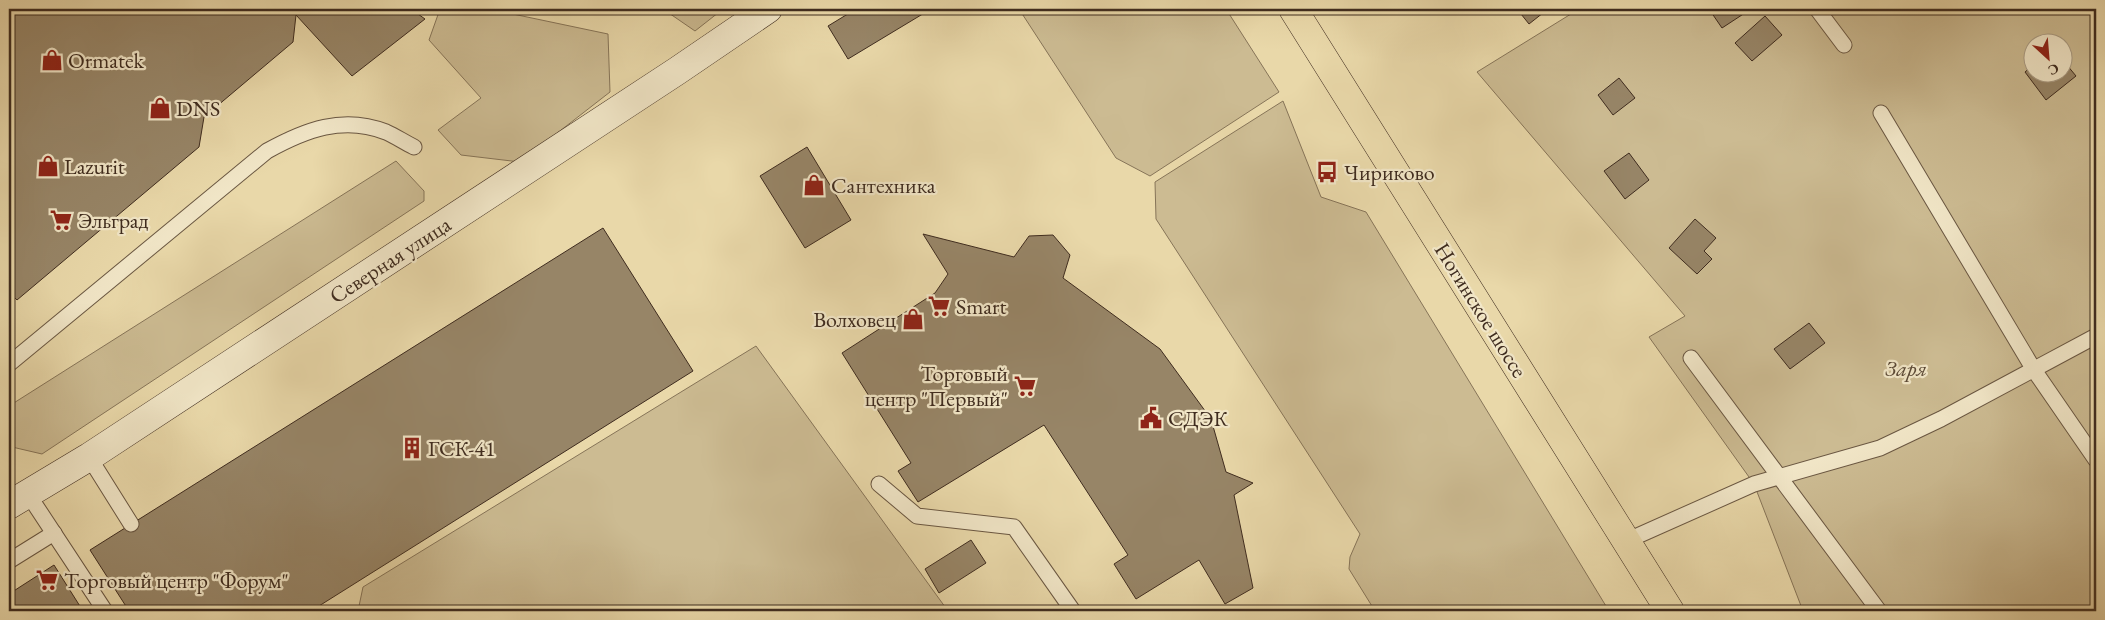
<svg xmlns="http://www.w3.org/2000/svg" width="2105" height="620" font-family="'EB Garamond',serif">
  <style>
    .green { fill: #ccbb92; stroke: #867458; fill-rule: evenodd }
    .building { fill: #978567; stroke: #3f2c1f }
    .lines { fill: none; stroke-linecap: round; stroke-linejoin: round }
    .service-casing { stroke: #6a5742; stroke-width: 17 }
    .secondary-casing { stroke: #3f2c1f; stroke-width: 29 }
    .trunk-casing { stroke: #3f2c1f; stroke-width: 29 }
    .service { stroke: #f1e6c7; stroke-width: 15 }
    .secondary { stroke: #f1e6c7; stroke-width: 28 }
    .trunk { stroke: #e9d8a9; stroke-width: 28 }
    .labels { text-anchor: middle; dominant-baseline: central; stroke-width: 4.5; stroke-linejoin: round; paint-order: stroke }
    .poi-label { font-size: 22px; fill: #3f2c1f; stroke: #f1e6c7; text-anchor: start }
    .street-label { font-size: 22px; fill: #3f2c1f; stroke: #f1e6c7 }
    .park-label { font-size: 22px; font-style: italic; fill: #5b4936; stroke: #f1e6c7 }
  </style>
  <rect width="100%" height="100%" fill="#e9d8a9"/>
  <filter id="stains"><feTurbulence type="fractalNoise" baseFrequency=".004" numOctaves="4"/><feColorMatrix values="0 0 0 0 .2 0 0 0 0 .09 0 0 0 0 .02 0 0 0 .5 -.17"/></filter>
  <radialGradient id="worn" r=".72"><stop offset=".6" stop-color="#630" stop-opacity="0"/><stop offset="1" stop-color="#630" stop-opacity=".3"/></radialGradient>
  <g class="green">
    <path d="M440,9H489L608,34L610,92L520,162L461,155L438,130L481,98L429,40Z"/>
    <path d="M663,9H723L695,31Z"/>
    <path d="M1019,9H1226L1279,92L1150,176L1116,158Z"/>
    <path d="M1579,9H2096V611H1803L1754,484L1649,337L1685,316L1477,72ZM2032,42H2062V72H2032Z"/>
    <path d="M1283,101L1321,197L1366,212L1609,611H1375L1349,569L1350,557L1360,534L1156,219L1155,182Z"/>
    <path d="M396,161L424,191V201L42,454L12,447L9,431V406Z"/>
    <path d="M756,346L948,611H358L363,587Z"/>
  </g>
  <g class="building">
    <path d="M9,9H411L425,19L352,76L296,15L293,42L204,117L199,147L17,300L9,292Z"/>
    <path d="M856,9H931L848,59L828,26Z"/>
    <path d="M1517,9H1548L1529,24Z"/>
    <path d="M1709,9H1751L1722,28Z"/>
    <path d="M1765,16L1782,35L1752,61L1735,43Z"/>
    <path d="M2062,59L2076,76L2046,100L2025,72L2032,66V72H2062Z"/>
    <path d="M1619,78L1635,98L1613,115L1598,95Z"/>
    <path d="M807,147L851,220L805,248L760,176Z"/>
    <path d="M1629,153L1649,180L1625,199L1604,171Z"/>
    <path d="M1695,219L1716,238L1704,251L1712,259L1697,274L1669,248Z"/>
    <path d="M603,228L693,371L311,611H129L90,550Z"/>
    <path d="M923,234L1014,257L1029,236L1053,235L1070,255L1063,278L1160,349L1211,419L1226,472L1253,483L1234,495L1253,588L1225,604L1199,560L1136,599L1114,564L1128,555L1044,425L918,502L898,471L911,463L842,353L935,293L948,274Z"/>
    <path d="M1809,323L1825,343L1790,369L1774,349Z"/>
    <path d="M971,540L986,563L939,593L925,569Z"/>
    <path d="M54,565L83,611H9V594Z"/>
  </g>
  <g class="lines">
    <g class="service-casing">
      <g id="service">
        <path d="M1817,9L1844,45"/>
        <path d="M1881,113L2034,370L2096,460"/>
        <path d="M1691,358L1879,611"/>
        <path d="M9,364L267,151C305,130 343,115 386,132C395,136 404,142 414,147"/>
        <path d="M89,457L131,524"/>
        <path d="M879,484L917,516L1014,527L1073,611"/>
        <path d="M28,494L105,611"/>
        <path d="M1626,541L1754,484L1880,448L1941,419L2096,336"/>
        <path d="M9,561L54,533"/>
      </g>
    </g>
    <g class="secondary-casing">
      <path id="secondary" d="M9,505L89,457L677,71L768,9"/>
    </g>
    <g class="trunk-casing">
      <path id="trunk" d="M1293,9L1670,611"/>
    </g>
    <use href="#service" class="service"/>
    <use href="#secondary" class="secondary"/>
    <use href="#trunk" class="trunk"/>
  </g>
  <defs>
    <g id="shop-bare" transform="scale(1.725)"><path d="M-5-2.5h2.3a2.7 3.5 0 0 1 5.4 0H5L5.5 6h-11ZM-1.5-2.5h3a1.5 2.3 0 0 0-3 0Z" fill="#8f2418" stroke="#f1e6c7" stroke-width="2.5" paint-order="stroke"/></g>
    <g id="bus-bare" transform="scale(1.725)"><path d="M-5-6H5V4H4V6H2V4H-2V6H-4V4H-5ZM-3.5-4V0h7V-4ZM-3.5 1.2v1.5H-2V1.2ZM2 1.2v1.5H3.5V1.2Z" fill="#8f2418" stroke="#f1e6c7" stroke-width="2.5" paint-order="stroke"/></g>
    <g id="supermarket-bare" transform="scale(1.725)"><path d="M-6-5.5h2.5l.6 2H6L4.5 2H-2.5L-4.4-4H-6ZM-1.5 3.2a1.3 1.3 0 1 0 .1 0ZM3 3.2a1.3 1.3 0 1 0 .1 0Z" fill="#8f2418" stroke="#f1e6c7" stroke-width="2.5" paint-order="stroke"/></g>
    <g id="civic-bare" transform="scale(1.725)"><path d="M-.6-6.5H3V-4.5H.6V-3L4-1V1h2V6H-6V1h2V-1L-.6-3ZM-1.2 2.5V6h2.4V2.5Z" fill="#8f2418" stroke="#f1e6c7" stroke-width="2.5" paint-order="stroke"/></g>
    <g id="building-bare" transform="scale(1.725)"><path d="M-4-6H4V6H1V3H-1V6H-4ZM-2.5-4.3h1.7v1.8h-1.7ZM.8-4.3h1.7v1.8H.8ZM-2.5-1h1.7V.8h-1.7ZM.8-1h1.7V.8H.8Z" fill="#8f2418" stroke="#f1e6c7" stroke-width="2.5" paint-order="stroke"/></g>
  </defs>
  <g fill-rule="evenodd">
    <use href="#shop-bare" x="52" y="60"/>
    <use href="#shop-bare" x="160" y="108"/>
    <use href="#shop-bare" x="48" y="166"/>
    <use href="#bus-bare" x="1327" y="172"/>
    <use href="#shop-bare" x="814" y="185"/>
    <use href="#supermarket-bare" x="61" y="220"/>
    <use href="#supermarket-bare" x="939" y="306"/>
    <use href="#shop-bare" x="913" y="319"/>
    <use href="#supermarket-bare" x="1025" y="386"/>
    <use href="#civic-bare" x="1151" y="418"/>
    <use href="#building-bare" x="412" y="448"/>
    <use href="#supermarket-bare" x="47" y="580"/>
  </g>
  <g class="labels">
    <g class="poi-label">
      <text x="68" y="60">Ormatek</text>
      <text x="176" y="108">DNS</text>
      <text x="64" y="166">Lazurit</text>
      <text x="1344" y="172">Чириково</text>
      <text x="831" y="185">Сантехника</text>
      <text x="78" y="220">Эльград</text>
      <text x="956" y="306">Smart</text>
      <text x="896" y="319" text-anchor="end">Волховец</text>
      <text x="1008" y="373" text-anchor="end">Торговый<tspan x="1008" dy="25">центр "Первый"</tspan></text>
      <text x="1168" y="418">СДЭК</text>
      <text x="428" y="448">ГСК-41</text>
      <text x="64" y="580">Торговый центр "Форум"</text>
    </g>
    <g class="street-label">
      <text transform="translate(390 260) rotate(-33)">Северная улица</text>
      <text transform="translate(1481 310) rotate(58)">Ногинское шоссе</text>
    </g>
    <g class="park-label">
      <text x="1906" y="368">Заря</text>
    </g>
  </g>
  <rect width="2105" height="620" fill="none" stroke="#e9d8a9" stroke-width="30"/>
  <rect x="10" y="10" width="2085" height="600" fill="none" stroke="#3f2c1f" stroke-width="2.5"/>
  <rect x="15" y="15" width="2075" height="590" fill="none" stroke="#3f2c1f"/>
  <g transform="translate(2048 58) rotate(154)"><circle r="24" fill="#f1e6c7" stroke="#aa9c84"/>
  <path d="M0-4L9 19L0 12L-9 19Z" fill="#8f2418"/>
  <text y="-8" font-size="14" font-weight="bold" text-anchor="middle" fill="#3f2c1f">С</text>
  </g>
  <rect width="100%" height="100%" filter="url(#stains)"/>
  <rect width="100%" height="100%" fill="url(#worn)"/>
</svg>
